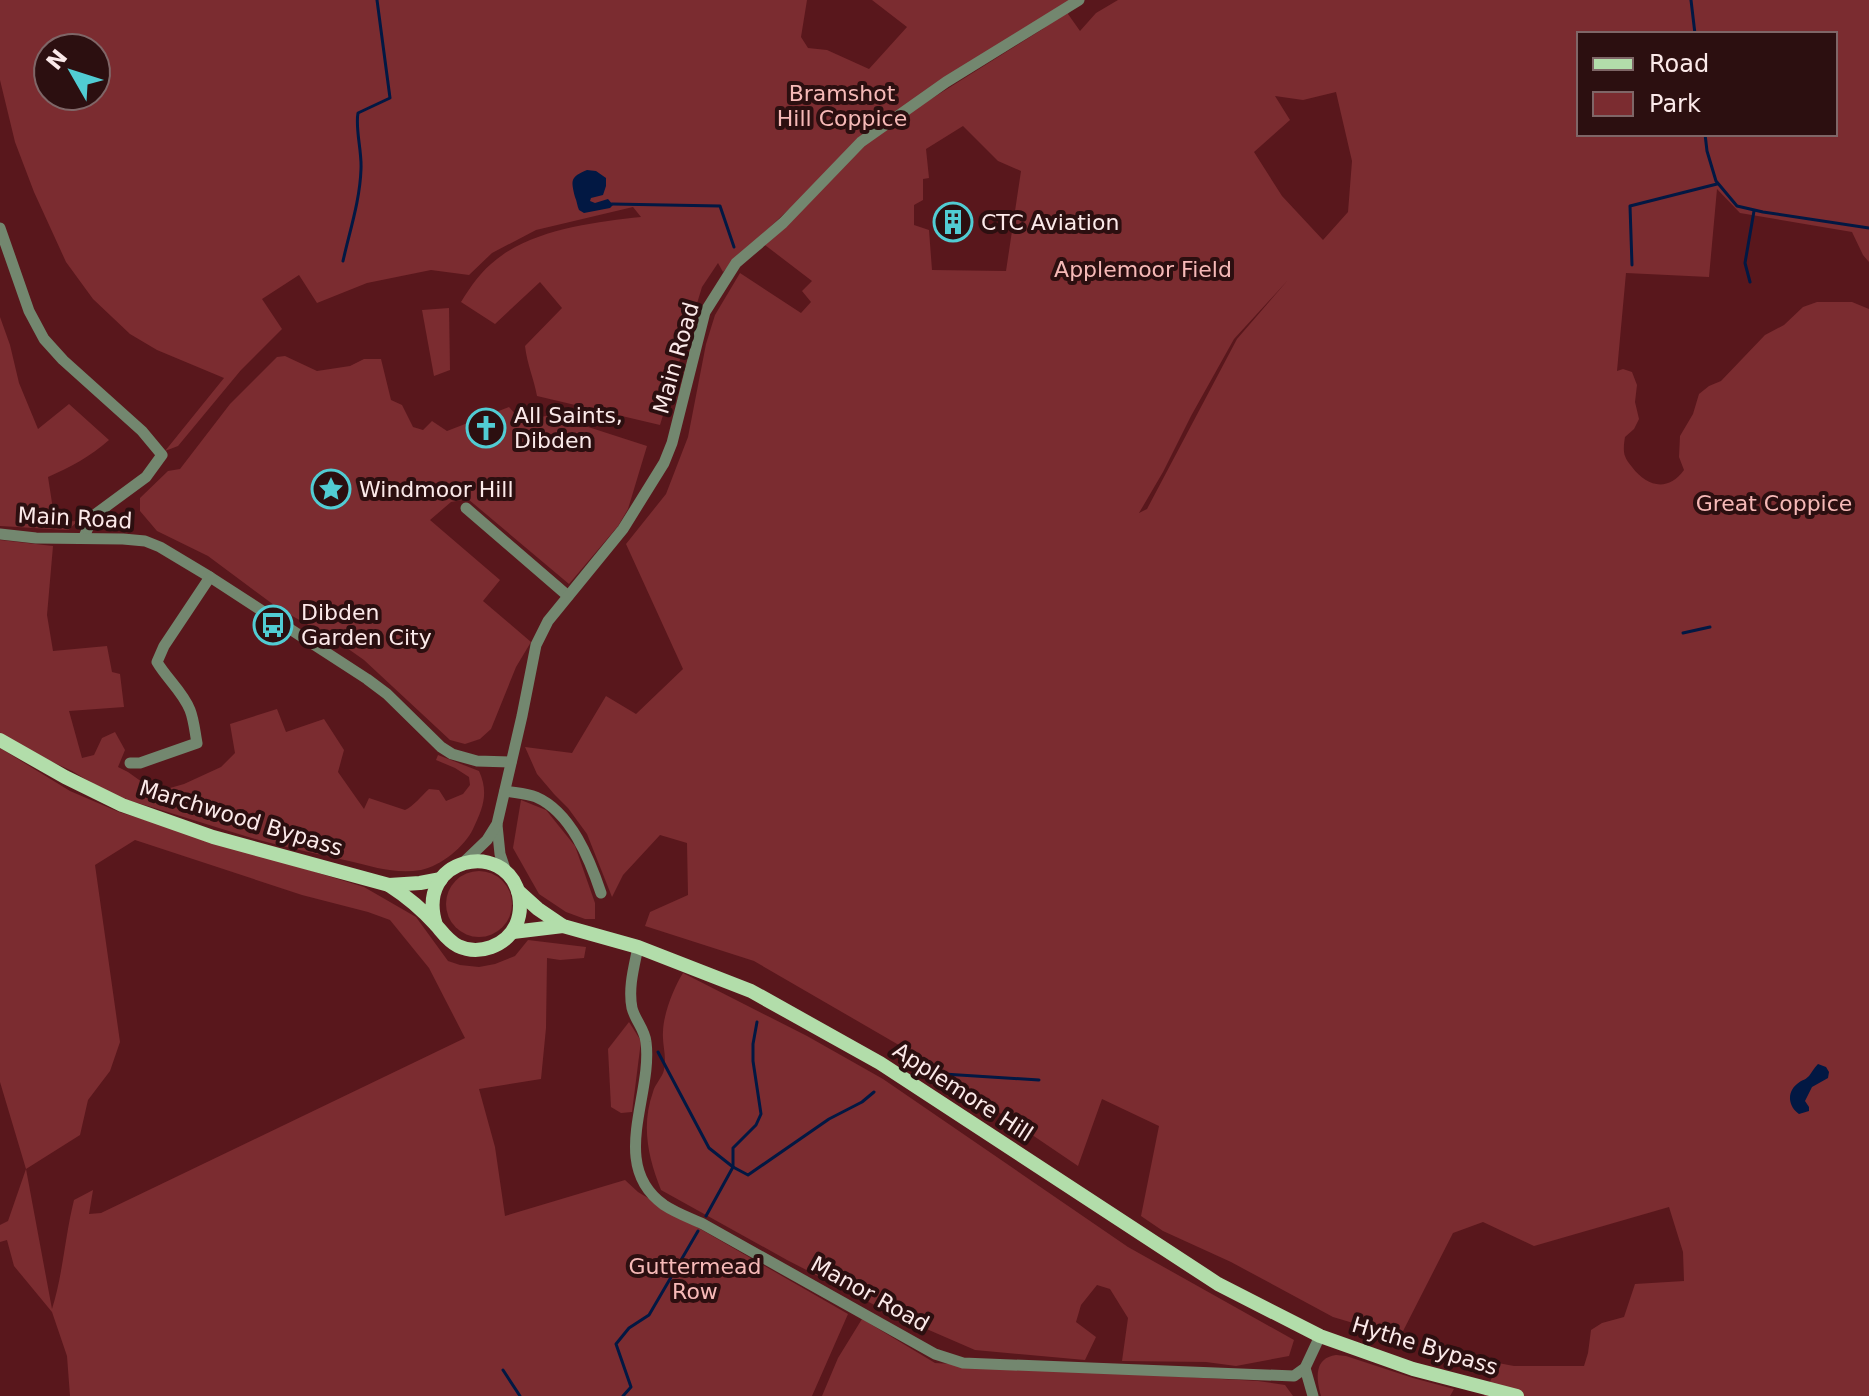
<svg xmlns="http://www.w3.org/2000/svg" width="1869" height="1396" font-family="'DejaVu Sans',sans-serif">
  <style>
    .green { fill: #7b2c30; fill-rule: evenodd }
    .water { fill: #021843 }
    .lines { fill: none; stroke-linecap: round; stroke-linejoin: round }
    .stream { stroke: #021843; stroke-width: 3 }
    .minor { stroke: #73876f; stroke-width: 11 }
    .major { stroke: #b2ddaa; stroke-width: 14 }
    .labels { text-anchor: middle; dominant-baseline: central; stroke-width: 8; stroke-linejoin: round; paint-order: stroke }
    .park-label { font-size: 22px; fill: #f6b9b7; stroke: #2c0f10 }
    .poi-label { font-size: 22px; fill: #fbe9e9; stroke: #2c0f10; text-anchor: start }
    .street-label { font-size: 22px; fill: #fbe9e9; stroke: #2c0f10 }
  </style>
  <rect width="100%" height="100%" fill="#59171c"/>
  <g class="green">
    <path d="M0,0H807L801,37L808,48L827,50L869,69L907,27L872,0H1075L1068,14L1080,31L1096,13L1118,0H1869V262L1863,255L1852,232L1740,213L1717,189L1709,277L1626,273L1617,371L1623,369L1632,372L1637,385L1635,402L1639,419L1634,429L1625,437C1624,443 1623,451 1625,456C1626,460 1629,463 1632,467C1647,487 1668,492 1684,470L1679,457L1680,436L1693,414L1699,394L1709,386L1721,381L1765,335L1784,325L1803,307L1817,302H1852L1869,309V1396H1484L1498,1363L1514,1366H1584L1588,1353L1591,1330L1602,1323L1624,1317L1635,1284L1684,1281L1683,1252L1669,1207L1534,1246L1483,1222L1453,1233L1400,1337L1333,1317L1231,1262L1163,1231L1141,1216L1159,1126L1102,1099L1078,1166L904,1048L754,961L645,926L650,912L688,895L687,843L660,835L623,875L612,897L587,834L568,808L554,794L537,774L525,747L572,753L606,696L636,714L683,669L626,544L666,494L688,437L706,344L715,315L740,273L801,313L811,302L802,291L812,281L761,242L790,208L723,272L718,263L702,287L660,425L537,396C534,379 527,364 525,346L562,308L540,282L495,324L461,302C471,286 481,271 497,259C535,229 595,222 641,217L633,207L536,230L492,253L469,275L431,270L367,283L317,303L299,275L262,299L282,329L241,370L178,446L165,451L224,378L157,350L130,334L93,299L66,262L34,192L15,142L0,80ZM1046,27L888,126L971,66ZM1579,34H1835V134H1579ZM48,48H96V96H48ZM1336,92L1352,161L1348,212L1323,240L1282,196L1254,152L1290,120L1275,96L1303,100ZM963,126L998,161L1021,171L1006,271L932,270L929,230L914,225V205L923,200V179L929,178L926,149ZM1288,280L1237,339L1147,509L1139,513L1163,472L1191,416L1234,339Z"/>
    <path d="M449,308L450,370L434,376L422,310Z"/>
    <path d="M0,317L10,345L19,383L38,429L69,404L109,440C90,457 70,467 48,477L55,522L78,521L68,530L0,526Z"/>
    <path d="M285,356L317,371L350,366L364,359H381L391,400L402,405L413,427L423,430L432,421L447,431L509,407L526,426L541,417L551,415L647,446L628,509L618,526L569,584L468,499L451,502L430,520L500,580L483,601L531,642L516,667L491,729L480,739L465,744L450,740L364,660L337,641L278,608L208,556L157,531L140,511V498L168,471L180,469L230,404L277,357Z"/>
    <path d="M0,540L53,546L47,615L53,651L107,646L112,672L120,674L124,707L69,711L82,758L94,755L102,738L115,732L125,750L118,767L128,772L156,792L184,784L221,767L235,753L230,724L277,709L286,732L324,719L344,750L338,772L364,809L369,798L405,810C413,807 422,795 429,789L439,790L446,801L463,794L470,785L469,777L455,768L436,760L438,755L479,771C489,793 483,808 473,829C465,846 441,866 421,870C395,874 374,867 349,861C319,854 289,848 259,840C214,827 169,812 124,799L105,791L72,771L35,754L0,733Z"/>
    <path d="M0,748L70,791L119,812L364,887L416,917L448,961L460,965L479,967L495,964L515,956L528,940L586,947L584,958L560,960L547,958L546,1028L541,1079L479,1089L495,1147L505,1216L625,1180L638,1192L683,1219L848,1314L812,1396H70L67,1356L52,1312L14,1266L7,1240L0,1242V1225L8,1221L26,1169L0,1082ZM135,840L302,895L368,912L390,920L429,968L465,1038L101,1213L89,1214L93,1190L74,1200C65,1236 63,1274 52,1309L26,1169L80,1135L88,1100L110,1071L120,1042L95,865Z"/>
    <path d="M521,800L546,810L575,846L595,903V919H585L566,912L539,894L513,848Z"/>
    <circle cx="479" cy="904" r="33"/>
    <path d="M683,973L807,1036L883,1079L1128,1247L1294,1340L1289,1356L1236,1366L1206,1362L1122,1361L1128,1318L1110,1289L1097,1285L1081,1305L1076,1322L1096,1337L1085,1360L975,1350L892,1314L787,1260L661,1190C648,1157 641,1126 653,1092C655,1084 662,1078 664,1070C667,1056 662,1045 663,1032C663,1015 674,987 683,973Z"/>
    <path d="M629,1022L641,1041L632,1112L621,1113L611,1107L608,1049Z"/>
    <path d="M862,1319L935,1363L1258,1381L1285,1385L1293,1396H822L838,1358Z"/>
    <path d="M1336,1355L1346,1356L1413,1378L1454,1389L1450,1396H1321C1316,1378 1314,1358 1336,1355Z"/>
  </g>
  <g class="water">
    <path d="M587,170L596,171L606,178V186L603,195L591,198L590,201L595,203L608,199L613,205L610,208L584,213L579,210C577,206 577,201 575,197C571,180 570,177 587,170Z"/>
    <path d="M1818,1064L1826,1067L1829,1072L1828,1078L1812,1087L1805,1101L1809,1107V1111L1799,1114C1789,1107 1786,1093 1797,1084C1803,1079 1804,1081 1809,1076C1812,1072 1814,1068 1818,1064Z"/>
  </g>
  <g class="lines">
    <g class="stream">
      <path d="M1691,0L1695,34"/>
      <path d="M1705,134L1707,151L1716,181L1737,206L1763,212L1869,228"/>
      <path d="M612,204L720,206L734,247"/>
      <path d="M343,261C350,230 360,200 361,169C362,151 355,129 358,113L390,98L377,0"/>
      <path d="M1632,265L1630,206L1717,184"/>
      <path d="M1750,282L1745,263L1754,211"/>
      <path d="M1683,633L1710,627"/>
      <path d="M658,1052L709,1148L733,1167"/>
      <path d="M928,1073L1039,1080"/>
      <path d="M733,1167V1148L756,1125L761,1114L753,1061V1044L757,1022"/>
      <path d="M706,1216L733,1167L748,1175L829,1119L862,1102L874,1092"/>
      <path d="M503,1370L520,1396"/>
      <path d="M623,1396L631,1387L616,1344L629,1328L649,1315L698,1231"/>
    </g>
    <g class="minor">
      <path d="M0,228L29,311L44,339L63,360L142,431L162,455L146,477L93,516L84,537"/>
      <path d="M466,508L568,596"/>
      <path d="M0,534L36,538L123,539L145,541L160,547L210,577L367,679L387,694L441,747L452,754L477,761L511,762"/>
      <path d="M130,763H140L197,743C195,733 194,720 190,710C183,692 167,679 157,662L164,646L210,577"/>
      <path d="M505,791C516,793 526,793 536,797C571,812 590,860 601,893"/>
      <path d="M497,825L500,854L506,872"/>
      <path d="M463,863L487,840L497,824L522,716L536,645L548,621L623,529L664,463L672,443L705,312L736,263L783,223L861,142L946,82L1079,0"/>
      <path d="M638,947C634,967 628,988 632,1008C635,1020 645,1030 646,1042C653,1096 608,1165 664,1205C676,1213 690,1218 703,1224L935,1354L963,1363L1294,1376L1305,1368L1320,1336"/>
      <path d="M1305,1368L1313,1396"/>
    </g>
    <g class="major">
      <path d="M0,740L65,777L122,805L213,837L389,885L420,883L441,879"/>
      <path d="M389,885C406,896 422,909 436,925C443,933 448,941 458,946C479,956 506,946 516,925C520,916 521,906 519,895C506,838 414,857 436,925"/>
      <path d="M518,891L538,909L563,926L638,947L751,991L880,1063L1218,1284L1320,1336L1413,1369L1517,1396"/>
      <path d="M513,932L563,926"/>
    </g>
  </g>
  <defs>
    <g id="building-ring" transform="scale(2)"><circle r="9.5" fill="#2c0f10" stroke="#51ccd3" stroke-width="1.5"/><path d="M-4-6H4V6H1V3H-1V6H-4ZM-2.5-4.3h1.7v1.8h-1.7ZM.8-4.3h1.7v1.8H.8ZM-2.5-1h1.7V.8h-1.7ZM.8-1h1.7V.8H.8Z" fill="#51ccd3"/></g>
    <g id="church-ring" transform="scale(2)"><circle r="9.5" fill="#2c0f10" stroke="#51ccd3" stroke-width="1.5"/><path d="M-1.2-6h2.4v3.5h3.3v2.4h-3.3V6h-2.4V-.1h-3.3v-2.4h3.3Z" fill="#51ccd3"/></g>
    <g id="sight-ring" transform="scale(2)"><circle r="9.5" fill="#2c0f10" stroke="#51ccd3" stroke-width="1.5"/><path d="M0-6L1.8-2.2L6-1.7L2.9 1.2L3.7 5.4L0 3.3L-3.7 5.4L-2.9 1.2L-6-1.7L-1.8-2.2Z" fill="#51ccd3"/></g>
    <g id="bus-ring" transform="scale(2)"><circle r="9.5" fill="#2c0f10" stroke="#51ccd3" stroke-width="1.5"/><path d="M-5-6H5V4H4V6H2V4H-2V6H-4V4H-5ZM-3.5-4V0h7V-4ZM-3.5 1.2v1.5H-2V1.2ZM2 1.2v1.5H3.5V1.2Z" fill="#51ccd3"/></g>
  </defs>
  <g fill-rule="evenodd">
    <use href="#building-ring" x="953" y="222"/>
    <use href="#church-ring" x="486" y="428"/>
    <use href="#sight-ring" x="331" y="489"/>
    <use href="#bus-ring" x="273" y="625"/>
  </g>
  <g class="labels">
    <g class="park-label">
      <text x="842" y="93">Bramshot<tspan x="842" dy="25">Hill Coppice</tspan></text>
      <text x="1143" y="269">Applemoor Field</text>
      <text x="1774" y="503">Great Coppice</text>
      <text x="695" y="1266">Guttermead<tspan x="695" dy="25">Row</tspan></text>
    </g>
    <g class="poi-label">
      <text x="981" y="222">CTC Aviation</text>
      <text x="514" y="415">All Saints,<tspan x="514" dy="25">Dibden</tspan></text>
      <text x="359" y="489">Windmoor Hill</text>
      <text x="301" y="612">Dibden<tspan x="301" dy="25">Garden City</tspan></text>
    </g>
    <g class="street-label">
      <text transform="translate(676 358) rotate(-74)">Main Road</text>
      <text transform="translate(75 518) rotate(3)">Main Road</text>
      <text transform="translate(241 818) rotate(17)">Marchwood Bypass</text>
      <text transform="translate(963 1092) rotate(33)">Applemore Hill</text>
      <text transform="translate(870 1294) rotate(29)">Manor Road</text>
      <text transform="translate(1425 1346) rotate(17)">Hythe Bypass</text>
    </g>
  </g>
  <rect x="1577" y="32" width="260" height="104" fill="#2c0f10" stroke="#7f6667" stroke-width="2"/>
  <rect x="1593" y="58" width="40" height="12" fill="#b2ddaa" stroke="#7f6667" stroke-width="2"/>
  <text x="1649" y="72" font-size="24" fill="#fbe9e9">Road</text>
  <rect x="1593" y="92" width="40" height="24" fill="#7b2c30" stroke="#7f6667" stroke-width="2"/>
  <text x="1649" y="112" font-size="24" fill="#fbe9e9">Park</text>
  <g transform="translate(72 72) rotate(309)"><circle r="38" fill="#2c0f10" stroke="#7f6667" stroke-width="2"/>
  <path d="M0-6L14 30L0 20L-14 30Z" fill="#51ccd3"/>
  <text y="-12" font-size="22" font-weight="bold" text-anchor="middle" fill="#fbe9e9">N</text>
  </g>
</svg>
